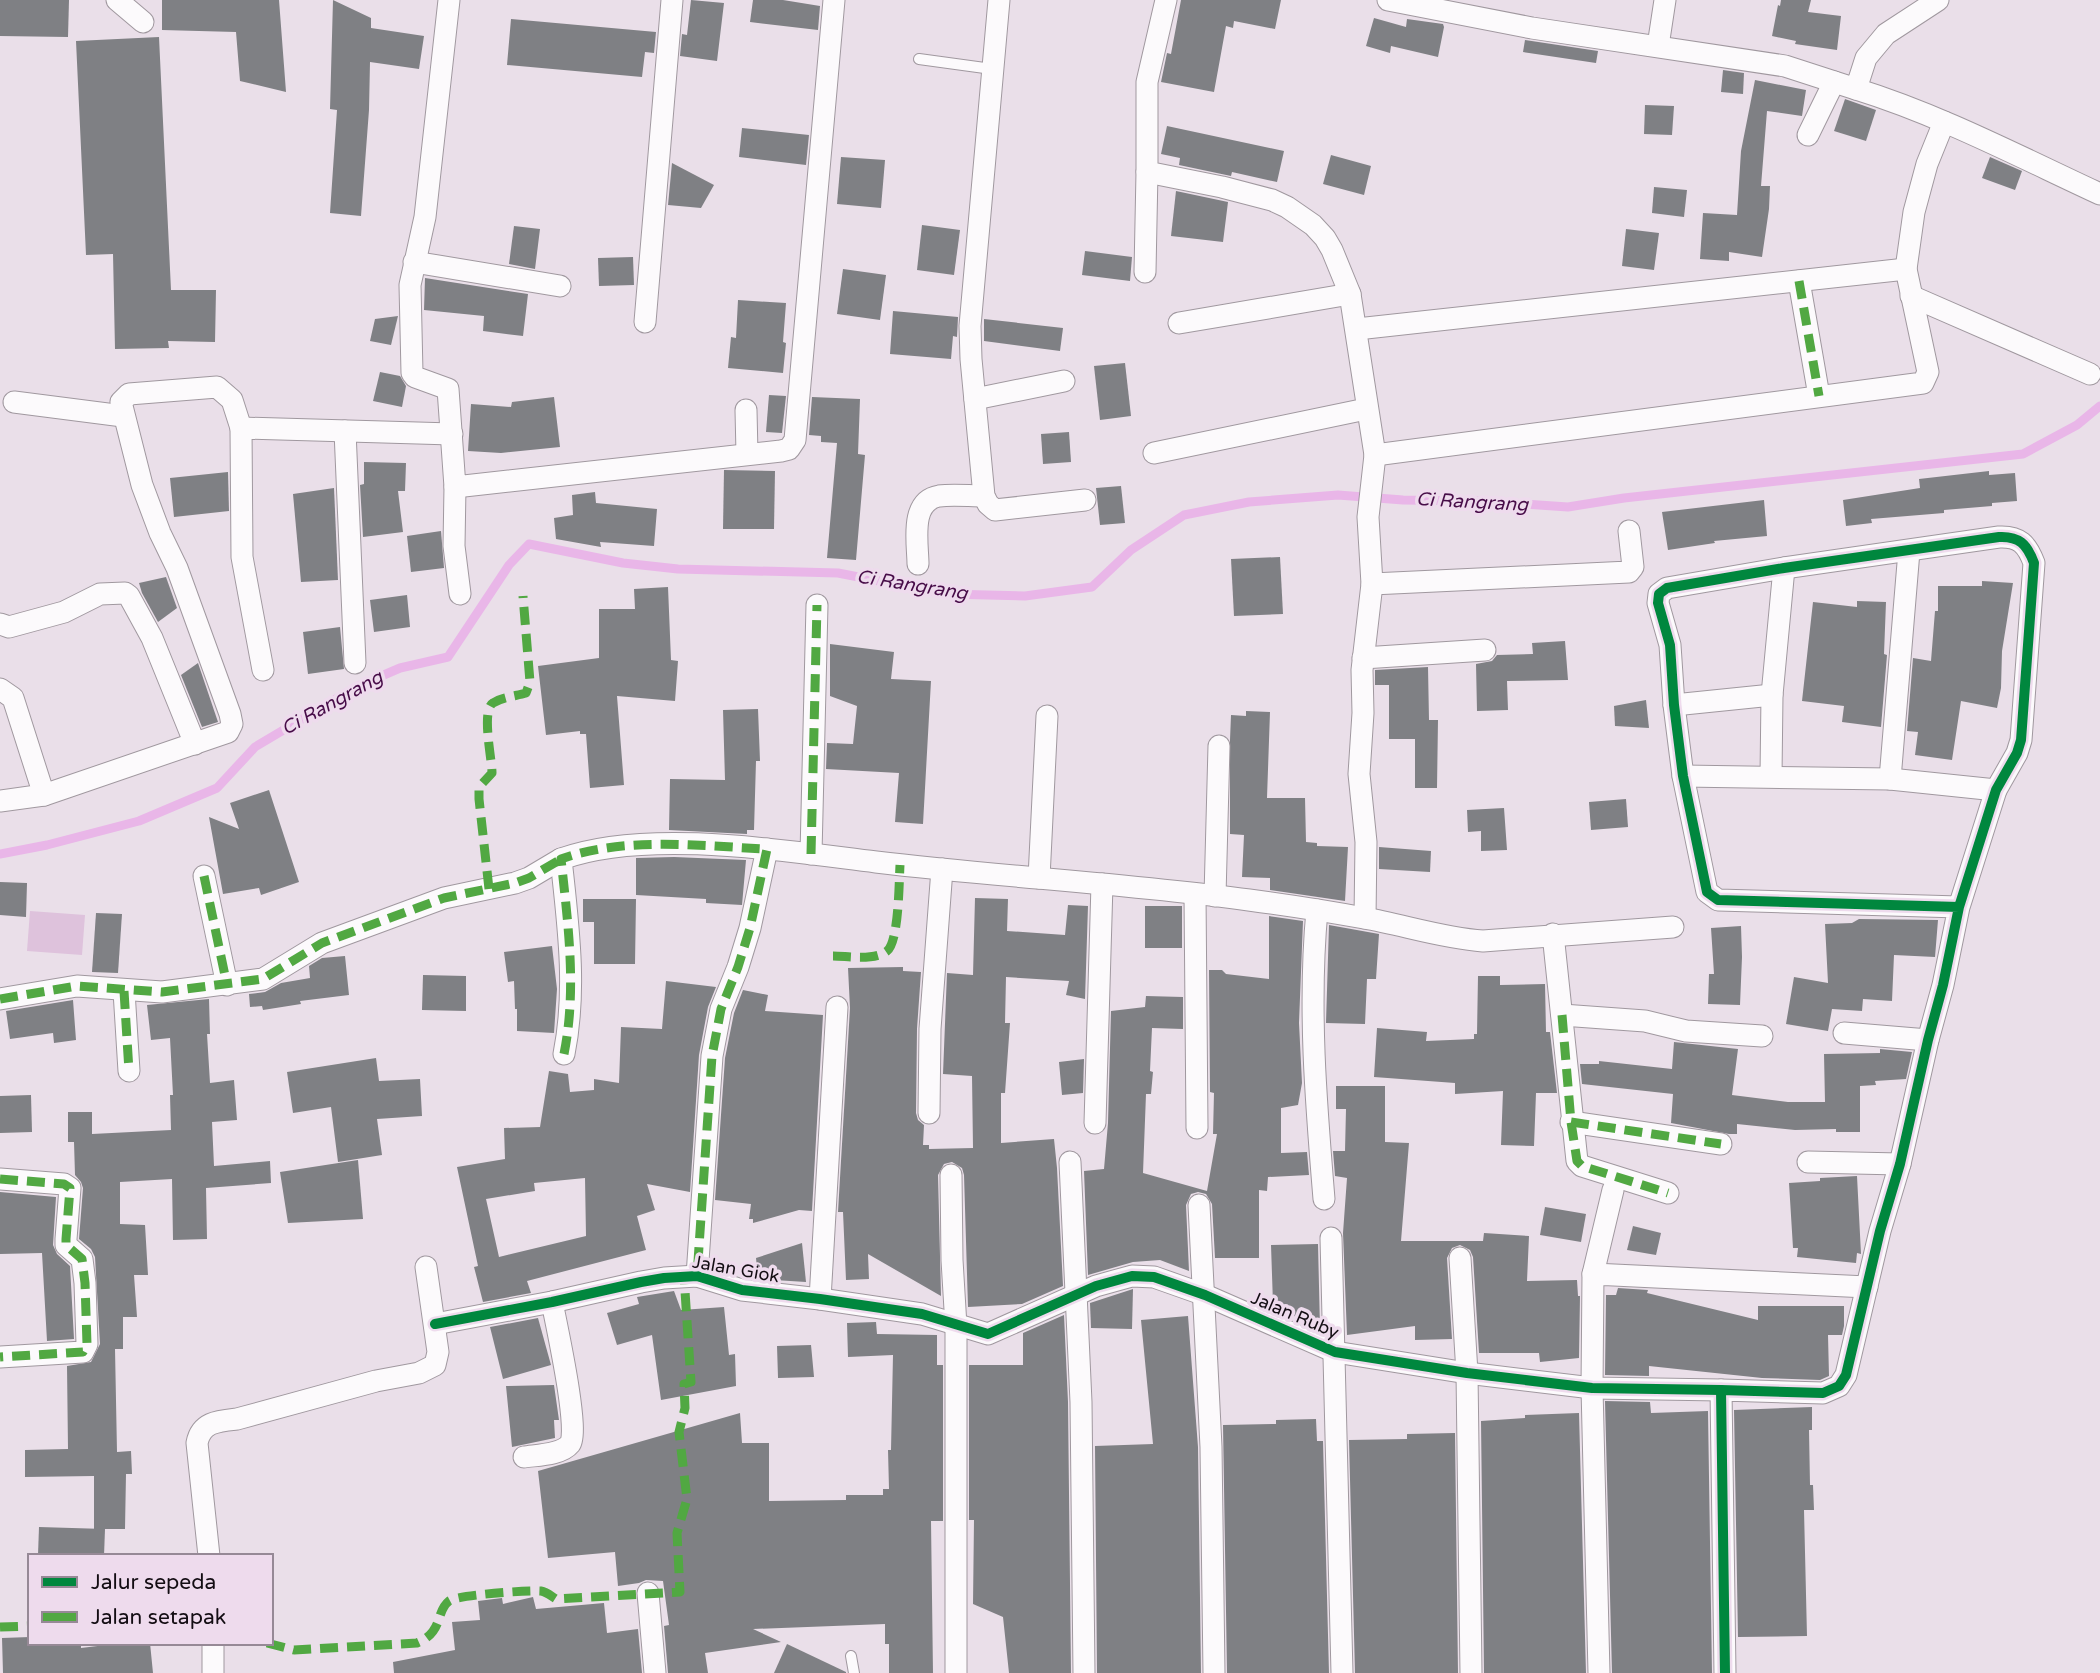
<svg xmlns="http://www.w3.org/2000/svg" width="2100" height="1673" font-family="'Varela Round',sans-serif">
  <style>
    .park { fill: #dec2dc }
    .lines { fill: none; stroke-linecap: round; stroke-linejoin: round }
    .stream { stroke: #e9b6e8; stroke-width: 9 }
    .building { fill: #7f8084; fill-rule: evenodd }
    .lane-casing { stroke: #a0989f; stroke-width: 12 }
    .street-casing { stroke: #a0989f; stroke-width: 23 }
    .lane { stroke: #fcfafc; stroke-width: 10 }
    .street { stroke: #fcfafc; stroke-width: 21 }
    .quiet { stroke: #51a842; stroke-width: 9; stroke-dasharray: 18 9; stroke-linecap: butt }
    .cycleway-casing { stroke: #eedbed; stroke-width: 15 }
    .cycleway { stroke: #00873e; stroke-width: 10 }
    .labels { text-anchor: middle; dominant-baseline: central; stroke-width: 7; stroke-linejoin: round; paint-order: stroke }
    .street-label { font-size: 18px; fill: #130d13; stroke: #eedbed }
    .water-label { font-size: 19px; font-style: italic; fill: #470c48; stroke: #eedbed }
  </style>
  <rect width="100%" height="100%" fill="#eadfe9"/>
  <path class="park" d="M30,911L85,915L82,955L27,951Z"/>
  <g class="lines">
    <path class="stream" d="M0,854L47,845L139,821L217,788L255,747L356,687L400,668L448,657L509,565L529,544L623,563L678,569L838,573L946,594L1025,596L1092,587L1131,550L1184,515L1249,502L1338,495L1403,500L1479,501L1568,507L1624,498L2023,454L2077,425L2100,406"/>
  </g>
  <g class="building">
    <path d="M0,0H69L68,37L0,36Z"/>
    <path d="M162,0H279L286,92L240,81L236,32L162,30Z"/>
    <path d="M333,0L371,18V28L424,36L419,69L370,62L369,110L361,216L330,213L337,110L330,109Z"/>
    <path d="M691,0L724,3L717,61L680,56L682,34L687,35Z"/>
    <path d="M753,0H783L820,6L818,30L750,22Z"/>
    <path d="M1181,0H1281L1275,29L1234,21L1233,28L1226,26L1214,92L1161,82L1167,53L1171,54Z"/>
    <path d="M1781,0H1811L1808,12L1841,16L1837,50L1795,44L1796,41L1772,36L1778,5L1780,6Z"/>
    <path d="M1374,18L1406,27L1407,19L1443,24L1444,27L1438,57L1391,46L1390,53L1366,46Z"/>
    <path d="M511,19L656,32L654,53L645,52L642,77L507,65Z"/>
    <path d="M159,37L171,290H216L215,342L168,341L169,348L115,349L113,254L86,255L76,41Z"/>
    <path d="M1525,40L1598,51L1596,63L1523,52Z"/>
    <path d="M1723,70L1744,73L1743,94L1721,92Z"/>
    <path d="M1755,80L1806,90L1802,116L1767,111L1761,186H1770L1769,209L1762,257L1729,252V261L1700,259L1703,213L1737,215L1741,151Z"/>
    <path d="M1845,99L1876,110L1866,141L1834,131Z"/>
    <path d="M1645,105L1674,106L1672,135L1644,134Z"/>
    <path d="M1167,126L1284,151L1277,182L1232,172L1231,176L1179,165L1180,158L1161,154Z"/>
    <path d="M742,128L809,135L806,165L739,157Z"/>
    <path d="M1331,155L1371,166L1364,195L1323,184Z"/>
    <path d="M841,157L885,160L881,208L837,204Z"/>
    <path d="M1990,157L2022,171L2015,190L1982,178Z"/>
    <path d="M672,163L714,185L701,208L668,205Z"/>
    <path d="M1654,187L1687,190L1684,217L1652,213Z"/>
    <path d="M1176,191L1228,202L1223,242L1171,236Z"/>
    <path d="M922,225L960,230L954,275L917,270Z"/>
    <path d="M514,226L540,229L535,269L509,264Z"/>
    <path d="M1626,229L1659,233L1654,270L1622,266Z"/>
    <path d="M1085,251L1132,257L1130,281L1082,275Z"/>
    <path d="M633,257L634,285L599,286L598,258Z"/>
    <path d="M843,269L886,275L880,320L837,314Z"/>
    <path d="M425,278L528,294L523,336L483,331L484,316L424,310Z"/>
    <path d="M738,300L786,303L783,342L786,343L783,373L728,368L731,337L736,338Z"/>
    <path d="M893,311L958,317L957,337L953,336L951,359L890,354Z"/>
    <path d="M398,316L391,345L370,341L375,319Z"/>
    <path d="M984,319L1063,328L1060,351L984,341Z"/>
    <path d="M1125,363L1131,416L1100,420L1094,366Z"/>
    <path d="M380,372L400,376L406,386L402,407L373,401Z"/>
    <path d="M769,395L786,396L782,433L766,432Z"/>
    <path d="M554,397L560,447L501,453L468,451L471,404L511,407L512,402Z"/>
    <path d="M812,397L860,399L858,454L865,455L856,560L827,558L837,443L821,442V436L809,435Z"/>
    <path d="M1069,432L1071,462L1043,464L1041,434Z"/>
    <path d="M364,462L406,463L405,491H398L403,532L363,537L360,485L364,484Z"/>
    <path d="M724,470L775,471L774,529H723Z"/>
    <path d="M1989,471V475L2015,473L2017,501L1992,503V506L1944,510V513L1871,519L1872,523L1846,526L1843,500L1920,488L1919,479Z"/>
    <path d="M228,472L229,511L174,517L170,478Z"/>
    <path d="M1121,486L1125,523L1100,525L1096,488Z"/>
    <path d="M334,488L338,580L301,582L293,494Z"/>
    <path d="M595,492L596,503L657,509L654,546L600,542L601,547L556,539L554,518L573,515L572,495Z"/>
    <path d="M1764,500L1767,536L1714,541L1715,543L1668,550L1662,512Z"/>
    <path d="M441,531L444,568L411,572L407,536Z"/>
    <path d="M1280,557L1283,614L1234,616L1231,559Z"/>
    <path d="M166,577L177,608L158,622L142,593L139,583Z"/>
    <path d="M1982,581L2013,583L2002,651L2001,688L1997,708L1961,701L1952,760L1915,755L1918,732L1907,731L1913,658L1931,661L1935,611H1938V586H1982Z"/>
    <path d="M668,587L671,660L678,661L675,701L617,696L624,785L590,788L586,734H580V731L546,735L538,666L599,658V609H635L634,589Z"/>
    <path d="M407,595L410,627L374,632L370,600Z"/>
    <path d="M1857,601L1886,602L1884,654L1887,655L1881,727L1842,722L1844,706L1802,701L1813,602L1857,607Z"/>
    <path d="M340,627L344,669L308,674L303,632Z"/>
    <path d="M1565,641L1568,680L1507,681L1508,710L1477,711L1476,664L1492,661L1497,655L1533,654L1532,643Z"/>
    <path d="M830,644L894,652L891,679L931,681L923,824L895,822L899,773L826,769L827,743L853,744L857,706L830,696Z"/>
    <path d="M198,663L218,722L202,727L181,675Z"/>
    <path d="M1428,667L1429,720H1438L1437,788H1415V739H1389V685H1375V670Z"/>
    <path d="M1646,700L1649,728L1615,726L1614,706Z"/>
    <path d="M758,709L760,761H756L754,830H747V834L669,830L670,779L725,780L723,710Z"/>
    <path d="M1246,711L1270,712L1267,798H1305L1306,842L1317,843V846L1348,847L1345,901L1270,890V878L1242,877L1244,835L1230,834V740L1231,715L1246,716Z"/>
    <path d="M269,790L299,882L261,895L259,888L223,894L209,817L239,829L230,803Z"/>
    <path d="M1626,799L1628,827L1591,830L1589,802Z"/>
    <path d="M1504,808L1507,850L1481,851V831L1468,832L1467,810Z"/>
    <path d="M1379,847L1431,851L1430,872L1379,869Z"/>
    <path d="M674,857L746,860L742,905L706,903V899L636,895V858Z"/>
    <path d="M0,882L27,883L26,917L0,915Z"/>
    <path d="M975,898L1008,899L1007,931L1065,935L1068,905L1088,906L1085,999L1066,995L1069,981L1006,977L1005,1023H1010L1005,1093H1001V1143L1054,1139L1057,1168L1063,1286L1022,1304L968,1307L964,1175L962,1168L952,1162L944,1164L938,1175L941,1296L868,1254L869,1279L846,1280L843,1212H838L850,1008L848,968L903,967V971L921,972L917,1029L916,1113L918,1120L924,1125L923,1145H929V1149L973,1148L972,1076L943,1074L947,973L973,975Z"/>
    <path d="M583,899H636L635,964H594V922H583Z"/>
    <rect x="1145" y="906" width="37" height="42"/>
    <path d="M96,913L122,914L118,973L92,972Z"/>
    <path d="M1269,916L1303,921L1299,1023L1302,1083L1298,1105L1281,1108V1153L1307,1152L1309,1175L1268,1177L1267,1191L1259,1190V1258H1215L1212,1204L1206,1194L1198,1192L1191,1194L1186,1205L1189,1271L1160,1260L1133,1262L1088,1275L1084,1171L1104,1169L1108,1123L1111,1011L1145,1007L1146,996L1183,997V1029L1152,1028L1150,1071L1153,1072L1151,1094H1146L1143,1173L1207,1191L1217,1134H1213L1214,1093L1210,1092L1209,970H1222L1226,974L1269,979Z"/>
    <path d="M1859,919L1938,920L1935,957L1894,955L1892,1001L1863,999L1862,1011L1832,1009L1828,1031L1786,1024L1794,977L1828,983L1825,924L1852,923Z"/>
    <path d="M1329,925L1379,934L1376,979H1367L1365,1024L1326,1023Z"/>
    <path d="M1741,926L1742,957L1740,1005L1708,1004L1709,974H1714L1711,928Z"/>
    <path d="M552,946L557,989L554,1033L517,1031V1009H515L514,981L508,982L504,952Z"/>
    <path d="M345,956L349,995L300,1001L301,1004L263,1010L262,1006L250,1007L249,994L265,992L281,983L310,978L309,966L322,958Z"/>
    <path d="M423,975L466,976V1011L422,1010Z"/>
    <path d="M1478,976H1500V985L1545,984L1546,1032H1550L1557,1093H1536L1534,1146L1501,1145L1503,1091L1455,1094V1083L1374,1077L1377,1028L1427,1032L1426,1041L1474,1039V1034H1477Z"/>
    <path d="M666,981L716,987L708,1007L699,1055L690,1192L647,1184L655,1210L637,1216L646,1250L527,1281L531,1293L483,1302L474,1267L478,1266L457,1167L505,1159L504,1128L540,1127L549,1071L568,1074L570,1092L594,1090V1079L619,1083L621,1027L662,1029ZM585,1178L586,1236L499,1257L486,1199L535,1191L534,1183Z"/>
    <path d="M743,990L768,995L765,1011L823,1015L812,1211L799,1210L753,1223V1219H749L751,1204L715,1200L725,1058L734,1013Z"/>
    <path d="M209,999L210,1034H207L210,1083L234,1080L237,1120L212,1122L214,1166L270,1161L271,1183L206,1188L207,1239L173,1240L172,1179L120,1182V1224L145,1225L148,1275H134L137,1317H123V1349H115L117,1452L131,1451L132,1474H126L125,1529H94V1476L25,1477V1450L68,1449L67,1366L91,1362L100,1344L95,1257L91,1249L79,1239L83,1188L81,1182L75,1175L74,1142H68V1112H92V1134L171,1130L170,1095H173L170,1038L151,1040L147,1005Z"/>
    <path d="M73,1000L76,1040L54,1043L53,1033L10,1039L6,1011Z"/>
    <path d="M1674,1042L1738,1049L1732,1095L1788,1102H1825L1824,1054L1880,1053V1049L1912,1052L1906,1079L1875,1081L1876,1085L1860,1086V1132H1836V1129L1795,1130L1737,1124V1134H1729L1671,1123L1673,1094L1582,1084L1580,1064H1599V1061L1672,1069Z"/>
    <path d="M376,1058L379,1081L420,1079L422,1116L377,1119L382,1155L338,1162L331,1107L293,1113L287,1072Z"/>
    <path d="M1084,1059L1083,1093L1062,1095L1059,1062Z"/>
    <path d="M1336,1086H1385V1142L1409,1143L1401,1241H1483L1484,1233L1529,1236L1527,1281L1577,1280L1578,1296H1580L1579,1358L1540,1362L1539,1353H1479L1473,1257L1470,1250L1460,1245L1452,1248L1447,1258L1452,1339L1415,1340V1326L1347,1335L1343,1233L1347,1178L1335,1176L1333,1151H1345L1346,1109H1336Z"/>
    <path d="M31,1095L32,1132L0,1133V1096Z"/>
    <path d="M358,1160L363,1219L288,1223L280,1172Z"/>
    <path d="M1857,1176L1861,1254L1857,1253L1856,1263L1797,1257L1798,1248H1793L1789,1183L1820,1181V1178Z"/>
    <path d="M0,1192L56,1197L53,1245L57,1254L70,1266L74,1339L47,1341L42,1253L0,1254Z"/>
    <path d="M1545,1207L1586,1214L1581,1242L1540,1235Z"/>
    <path d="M1633,1226L1661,1233L1656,1255L1627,1250Z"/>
    <path d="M802,1243L806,1282L758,1279L756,1258Z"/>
    <path d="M1318,1244L1320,1328L1279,1309L1285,1308L1273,1304L1271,1245Z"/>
    <path d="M1618,1288L1648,1290L1647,1293L1758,1320V1306H1844V1326L1842,1335H1828L1829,1376L1820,1380L1762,1378L1649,1366V1376L1605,1375L1606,1295H1616Z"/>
    <path d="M1133,1289L1132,1329L1091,1328L1090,1303Z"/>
    <path d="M674,1291L681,1310L724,1307L729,1355L735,1354L736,1386L661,1400L652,1335L617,1345L607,1313L639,1304L637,1297Z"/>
    <path d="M1064,1315L1068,1402L1071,1673H1009L1003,1617L973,1604L974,1520H969V1365H1023V1333Z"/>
    <path d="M1188,1316L1198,1447L1201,1673H1097L1095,1446L1153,1444L1141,1320Z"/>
    <path d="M538,1318L551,1365L503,1379L490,1327Z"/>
    <path d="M876,1322L877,1334L937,1335V1365H943V1521H931L933,1673H889V1644H885V1624L753,1629L781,1642L705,1653L708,1673H668L664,1626L669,1625L663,1581L646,1580L639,1583L618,1586L615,1552L548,1558L538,1471L740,1413L742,1443H769V1501L846,1500V1495H883V1489H889L888,1450H891L893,1355L848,1357L847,1323Z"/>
    <path d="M811,1345L814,1377L778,1378L777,1346Z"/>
    <path d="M554,1385L559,1420H554L555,1438L512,1447L506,1386Z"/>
    <path d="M1605,1401L1650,1402L1651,1413L1708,1411L1712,1673H1612Z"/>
    <path d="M1812,1407V1430H1809L1810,1485H1813L1814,1510H1804L1807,1636L1738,1637L1734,1410Z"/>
    <path d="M1579,1413L1586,1673H1484L1481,1421L1525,1418V1415Z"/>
    <path d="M1316,1419L1317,1441H1323L1329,1673H1227L1223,1425L1276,1424V1420Z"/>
    <path d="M1455,1433L1458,1673H1355L1349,1440L1407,1439V1434Z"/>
    <path d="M39,1527L105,1529L104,1556L38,1555Z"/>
    <path d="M533,1597L536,1609L604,1603L607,1633L638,1629L642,1673H394L393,1662L455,1650L452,1622L480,1620L478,1601L502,1598L503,1604Z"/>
    <path d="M30,1637V1643H81V1648L122,1643H150L153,1673H3L2,1638Z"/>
    <path d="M787,1644L846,1672V1673H774Z"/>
  </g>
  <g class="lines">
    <g class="lane-casing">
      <g id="lane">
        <path d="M919,59L992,69"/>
        <path d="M851,1656L854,1673"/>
      </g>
    </g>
    <g class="street-casing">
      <g id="street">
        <path d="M117,0L143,22"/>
        <path d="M449,0L425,217L410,285L412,373L415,377L448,389L455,487L781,451L789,449L795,440L834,0"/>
        <path d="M999,0L970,326L971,359L984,496L988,504L995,510L1085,500"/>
        <path d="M1166,0L1147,82V172L1222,187L1272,200L1287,207L1313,225L1325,238L1332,250L1350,294L1375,455L1368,517L1372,584L1362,670L1363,713L1359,774L1366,842L1365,918"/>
        <path d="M1388,0L1532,28L1785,66L1856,89L1866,58L1886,34L1938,0"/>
        <path d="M1658,46L1665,0"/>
        <path d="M1856,89C1940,115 2020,157 2100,194"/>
        <path d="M1808,135L1834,82"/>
        <path d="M414,262L560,286"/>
        <path d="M1145,272L1147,172"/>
        <path d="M1799,281L1819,396"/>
        <path d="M1911,296L2090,374"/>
        <path d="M645,322L672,0"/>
        <path d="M1179,323L1350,294"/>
        <path d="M1357,329L1906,269"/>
        <path d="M975,399L1064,381"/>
        <path d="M14,402L123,416"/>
        <path d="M746,410L747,454"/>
        <path d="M345,431L355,663"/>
        <path d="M1154,453L1366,409"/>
        <path d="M1375,455L1923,383L1928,372L1906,269L1914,212L1927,164L1944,122"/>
        <path d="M455,487L454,546L460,594"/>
        <path d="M918,564C918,544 909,501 939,496C953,494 969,496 984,496"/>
        <path d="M1372,584L1629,572L1633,567L1629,531"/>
        <path d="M0,624L9,627L64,612L100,594L125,593L129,596L152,638L195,744"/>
        <path d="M1363,658L1485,650"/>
        <path d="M263,670L242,557L241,428L452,434"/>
        <path d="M0,689L13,698L44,795"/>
        <path d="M1674,705L1772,695"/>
        <path d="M1683,776L1890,779L1996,790"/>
        <path d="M1771,776L1772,695L1784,568"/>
        <path d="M1890,779L1909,551"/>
        <path d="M0,801L44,795L228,732L232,724L230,714L177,568L160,533L142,485L121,402L129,394L217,387L232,400L241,428"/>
        <path d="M811,854L817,605"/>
        <path d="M204,876L227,985"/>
        <path d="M1039,878L1047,716"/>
        <path d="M1195,894L1197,1128"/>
        <path d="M1215,896L1219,746"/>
        <path d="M1317,910C1308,1007 1316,1103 1324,1199"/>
        <path d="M1553,934L1577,1161L1582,1166L1668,1193"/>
        <path d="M124,991L129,1071"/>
        <path d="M0,999L77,986L162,992L263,979L322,943L444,898L515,883L529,878L561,859"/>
        <path d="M1562,1015L1645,1021L1686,1031L1762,1036"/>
        <path d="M1844,1033L1928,1040"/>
        <path d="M564,1054C577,989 568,924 561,859C647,828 785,851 876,862C1000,877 1125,883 1249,900C1287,905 1326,911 1364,918C1404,925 1442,938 1483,941L1673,927"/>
        <path d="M929,1113L930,1029L942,869"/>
        <path d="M1571,1122L1721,1144"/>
        <path d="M1095,1123L1102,884"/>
        <path d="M1070,1162L1081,1402L1084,1673"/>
        <path d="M1808,1162L1900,1164"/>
        <path d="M951,1175L952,1260L956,1326V1673"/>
        <path d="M0,1179L64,1184L70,1188L66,1239V1245L82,1259L85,1283L87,1344L83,1352L0,1357"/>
        <path d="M1199,1205L1211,1447L1214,1673"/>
        <path d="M1331,1238L1342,1673"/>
        <path d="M1460,1258L1467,1373L1471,1673"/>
        <path d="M1593,1274L1613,1190"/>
        <path d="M697,1276L712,1056L721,1009L738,967L750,928L767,849"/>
        <path d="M820,1299L837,1007"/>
        <path d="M435,1324L552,1302L641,1282L664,1278L697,1276L742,1290L820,1299L922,1314L988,1334L1096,1286L1132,1276L1154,1277L1205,1295L1335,1352L1467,1373L1592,1388L1721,1390"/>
        <path d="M524,1457C537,1455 561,1455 570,1444C580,1431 556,1323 552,1302"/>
        <path d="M209,1556L197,1443C201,1422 218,1421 237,1419L376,1381L419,1373L435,1365L438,1352L426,1267"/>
        <path d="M648,1593L655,1673"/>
        <path d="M213,1643V1673"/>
        <path d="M1599,1673L1592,1388L1593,1274L1867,1287"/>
        <path d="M1725,1673L1721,1390L1823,1393L1839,1386L1846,1375L1880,1231L1900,1164L1928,1040L1943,985L1959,907L1996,790L2017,753L2021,740L2034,563C2027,544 2019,536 1999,537L1784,568L1667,588L1659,594L1658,603L1670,645L1674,705L1683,776L1707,892L1718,900L1959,907"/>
      </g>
    </g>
    <use href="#lane" class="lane"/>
    <use href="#street" class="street"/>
    <g class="quiet">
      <path d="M1799,281L1819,396"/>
      <path d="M811,854L817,605"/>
      <path d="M204,876L227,985"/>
      <path d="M489,889L479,799V787L492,773C492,759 481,710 493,703C502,697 516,696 526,693L530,682L523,596"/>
      <path d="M833,956C848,956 874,961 887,951C899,942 899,881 900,865"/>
      <path d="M124,991L129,1071"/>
      <path d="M0,999L77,986L162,992L263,979L322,943L444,898L515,883L529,878L561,859"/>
      <path d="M1562,1015L1571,1122L1577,1161L1582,1166L1668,1193"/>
      <path d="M564,1054C577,989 568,924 561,859C626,836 700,846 767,849L750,928L738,967L721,1009L712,1056L697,1276"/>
      <path d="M1571,1122L1721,1144"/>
      <path d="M0,1179L64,1184L70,1188L66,1239V1245L82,1259L85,1283L87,1344L83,1352L0,1357"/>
      <path d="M0,1627L30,1626"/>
      <path d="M267,1643L294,1650L417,1643C444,1632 435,1612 449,1601C456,1595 529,1590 541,1591C547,1592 551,1596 556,1599L680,1592L677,1533L687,1499L679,1432L685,1408L684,1384L691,1382L684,1276"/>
    </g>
    <g class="cycleway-casing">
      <g id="cycleway">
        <path d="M435,1324L552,1302L641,1282L664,1278L697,1276L742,1290L820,1299L922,1314L988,1334L1096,1286L1132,1276L1154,1277L1205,1295L1335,1352L1467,1373L1592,1388L1721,1390"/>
        <path d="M1725,1673L1721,1390L1823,1393L1839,1386L1846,1375L1880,1231L1900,1164L1928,1040L1943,985L1959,907L1996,790L2017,753L2021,740L2034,563C2027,544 2019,536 1999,537L1784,568L1667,588L1659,594L1658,603L1670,645L1674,705L1683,776L1707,892L1718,900L1959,907"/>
      </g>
    </g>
    <use href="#cycleway" class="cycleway"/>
  </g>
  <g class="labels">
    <g class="street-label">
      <text transform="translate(736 1269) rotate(10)">Jalan Giok</text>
      <text transform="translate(1295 1315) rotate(23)">Jalan Ruby</text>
    </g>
    <g class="water-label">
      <text transform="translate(1472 502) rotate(3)">Ci Rangrang</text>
      <text transform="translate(912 585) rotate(9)">Ci Rangrang</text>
      <text transform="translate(332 703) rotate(-29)">Ci Rangrang</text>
    </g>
  </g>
  <rect x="28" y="1554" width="245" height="91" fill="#eedbed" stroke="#968996" stroke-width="2"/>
  <rect x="42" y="1577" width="35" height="10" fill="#00873e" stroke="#968996" stroke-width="2"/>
  <text x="91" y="1589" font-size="21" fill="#130d13">Jalur sepeda</text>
  <rect x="42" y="1612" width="35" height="10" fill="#51a842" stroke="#968996" stroke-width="2"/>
  <text x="91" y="1624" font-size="21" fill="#130d13">Jalan setapak</text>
</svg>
